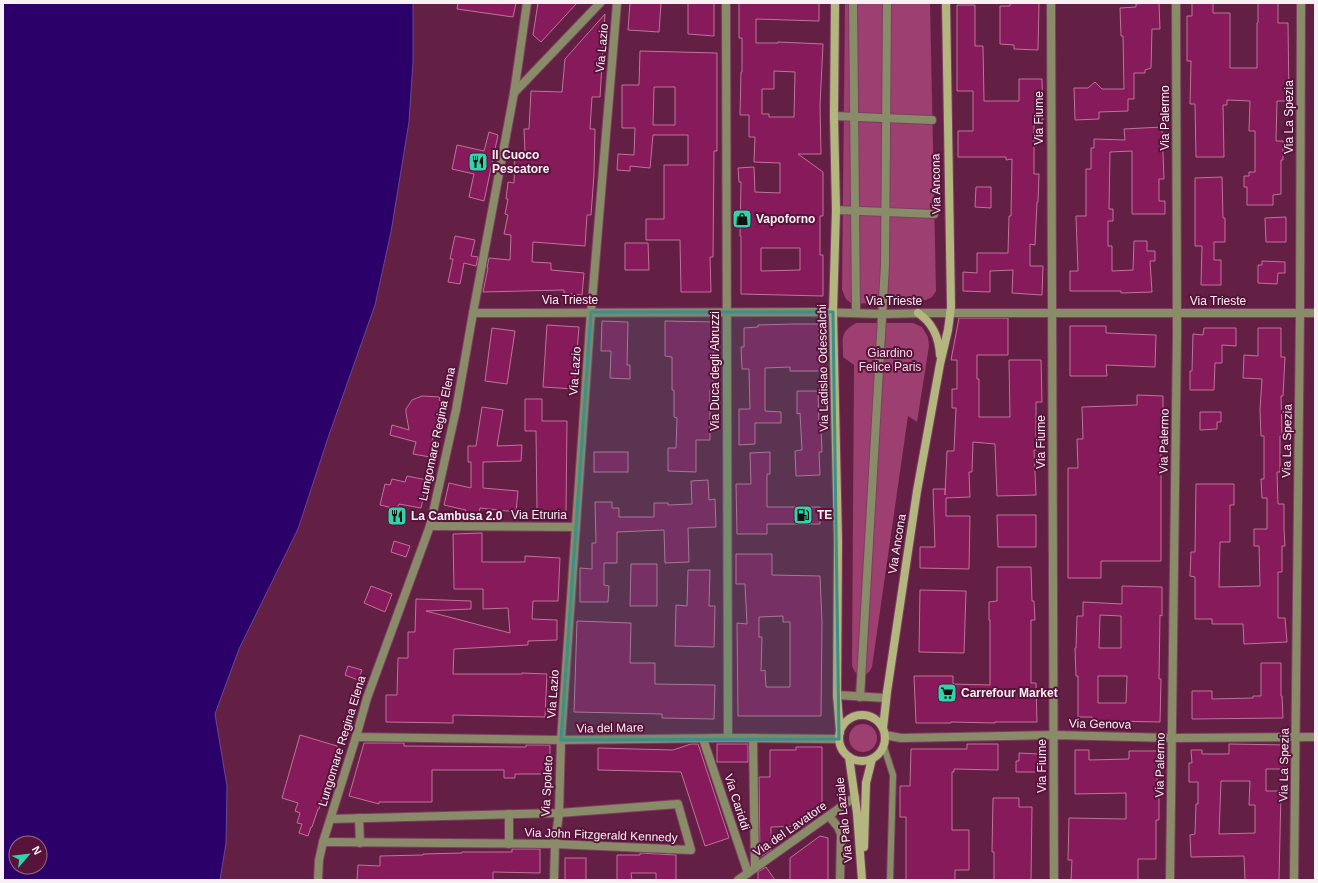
<svg xmlns="http://www.w3.org/2000/svg" width="1318" height="883" font-family="Helvetica,sans-serif">
  <style>
    .green { fill: #9e3f72 }
    .water { fill: #2b0069; stroke: #694893; fill-rule: evenodd }
    .building { fill: #861a5a; stroke: #c07398; fill-rule: evenodd }
    .lines { fill: none; stroke-linecap: round; stroke-linejoin: round }
    .lane-casing { stroke: #7b4060; stroke-width: 8 }
    .street-casing { stroke: #7b4060; stroke-width: 10 }
    .secondary-casing { stroke: #7b4060; stroke-width: 10 }
    .lane { stroke: #898b69; stroke-width: 6 }
    .street { stroke: #898b69; stroke-width: 8 }
    .secondary { stroke: #b4b680; stroke-width: 8 }
    .marked { fill: #3e8e89; fill-opacity: 0.2; stroke: #3e8e89; stroke-width: 3; stroke-linejoin: round }
    .labels { text-anchor: middle; dominant-baseline: central; stroke-width: 4; stroke-linejoin: round; paint-order: stroke }
    .street-label { font-size: 12px; fill: #f9f0f4; stroke: #57133a }
    .poi-label { font-size: 12px; font-weight: bold; fill: #f9f0f4; stroke: #57133a; text-anchor: start }
    .park-label { font-size: 12px; fill: #f4d7e3; stroke: #57133a }
  </style>
  <rect width="100%" height="100%" fill="#631f44"/>
  <g class="green">
    <path d="M845,3H930L936,291L932,297L926,300L852,304L846,299L842,290Z"/>
    <path d="M856,323H913L922,327L928,337L929,346L917,422L908,416L872,667C869,674 866,675 859,675L855,672L852,666L854,365L843,357C843,338 839,333 856,323Z"/>
    <circle cx="863" cy="738" r="14"/>
  </g>
  <path class="water" d="M3,3H413V62L409,122L391,232L375,305L329,435L298,529L239,649L215,714L227,786L226,843L220,880H3ZM16,843H40V867H16Z"/>
  <g class="building">
    <path d="M458,3H516L513,17L457,9Z"/>
    <path d="M538,3H577L541,42L533,35Z"/>
    <path d="M630,3H661L659,32L628,30Z"/>
    <path d="M688,3H714V36L688,34Z"/>
    <path d="M739,3H819V21L756,19V43H778V42L823,44L820,105L821,154H798L823,172V216H820V255H823V296L741,294V236H740L741,182H739L738,168L754,167L755,192L780,193V163L754,162L755,137H749V115H740L741,72H742V38H739ZM774,71L795,72L794,117H769V114H762V89H774ZM761,248H800V270L761,271Z"/>
    <path d="M1010,3H1039L1038,50L1014,49V45L1000,44V6H1010Z"/>
    <path d="M1147,3H1159L1160,29H1152L1151,68L1145,70V73H1134V99H1128V111L1099,112V119L1075,120L1074,88H1088L1095,82L1102,89H1124L1123,36H1121L1120,8L1136,7V4Z"/>
    <path d="M1192,3H1213V13H1230V68H1257V23H1258V3H1278V23H1288L1289,101H1277L1276,141H1283V160H1281V194L1273,195V205H1247V187H1244V176H1249V172H1255V131H1249L1250,101L1227,100V105H1223L1224,157H1196L1195,104H1190L1191,61H1187V16H1192Z"/>
    <path d="M957,5H975V46H983L984,101H1019V79H1042L1043,120H1034V174H1039L1038,202H1037L1035,245L1030,244V266H1043L1042,295L1012,293L1013,270L990,271V292L963,291V272L977,273V253H1008L1009,216H1011L1012,159L1006,160V157H958V131H973V91H957Z"/>
    <path d="M605,14L600,97H592L590,129H595L594,174L591,215H587L585,246L533,242L532,262L551,263V270L584,273L582,295L564,293V290L483,292L488,268H487L489,258L510,260L511,235L504,234L508,215L505,214L508,199H506L508,182L514,183L515,151L525,152L524,129H529L531,91L562,92L565,59Z"/>
    <path d="M640,51L717,53V151H714L713,257H710L711,292H681L680,240H646V219H664V165H688V135H653L650,168L630,166V171L617,170L618,154L634,155L635,128H622V85H639ZM654,87H675V125H653Z"/>
    <path d="M1162,127L1164,179H1159V201H1165V214H1132V151L1110,152L1109,209H1113V221H1108V246H1112V271L1133,270L1134,241H1147V251H1155V261H1150L1152,292L1121,293V291H1070V271H1078L1076,216H1086V169H1091V148H1094V139L1125,140L1124,129Z"/>
    <path d="M489,132L498,135L484,201L469,197L474,174L452,169L457,145L484,151Z"/>
    <path d="M1222,177L1223,218H1225V242H1214V260H1221V285H1201L1202,246H1195V178Z"/>
    <path d="M976,187H991V208L975,207Z"/>
    <path d="M1286,217V242H1266L1265,218Z"/>
    <path d="M455,236L475,240L471,256L478,257L476,266L464,263L460,284L448,282L453,259H450Z"/>
    <path d="M625,243H648L649,270H625Z"/>
    <path d="M1262,261L1285,262V273H1278L1277,284L1258,283V265H1262Z"/>
    <path d="M959,318H1008V355H977V379H979V417H1010L1009,360H1041L1042,402H1036V450H1034L1036,495L997,496L995,444L973,442L972,472H969L970,497L946,498V516H970L969,569L920,568V547H935L933,489H945V495L947,451H954L956,408H952V389H957V360H951Z"/>
    <path d="M602,321L628,322L627,365H630V379L610,378L611,351H601Z"/>
    <path d="M665,321L714,322L713,390H710V440H696V472L668,471V448H676L677,418L674,417V390H672V357L665,356Z"/>
    <path d="M793,324H819V353H822L823,371H790V367L765,368V411L781,412V423H755V444L739,445V409H750L749,369H742L741,347H744V328L758,327V325Z"/>
    <path d="M547,325L579,327L574,389L543,387Z"/>
    <path d="M1070,326H1106V333L1156,335L1155,367L1106,365L1107,376H1070Z"/>
    <path d="M492,328L515,331L507,384L485,381Z"/>
    <path d="M1204,328H1236V346L1222,345V363H1215L1214,390H1190V371H1192L1193,334L1203,335Z"/>
    <path d="M1258,328H1281V357H1285L1283,396H1281L1282,436H1280V472H1277L1278,504H1284V529L1285,546H1282V572H1278V618H1285L1287,642L1244,644L1243,624H1212V619H1195V577L1190,576L1191,552H1195L1196,484H1234V505H1230V542H1220L1219,587L1260,586L1259,546H1254V529H1267V498H1262L1261,479H1264V436H1261L1260,410L1262,379L1243,378L1244,355L1258,356Z"/>
    <path d="M797,391H818L819,427H821L822,452H819L820,475L796,476L795,451L802,450L800,413L797,414Z"/>
    <path d="M1137,395L1163,396V413H1161V561H1101V578H1068V468H1078L1077,439H1083L1082,407L1137,405Z"/>
    <path d="M422,396L440,397L439,400L441,401L431,446H432L430,457L413,454L416,442L390,435L392,425L409,430L406,413V409L412,400Z"/>
    <path d="M525,399H542V421H567L566,511H537L536,431H525Z"/>
    <path d="M482,407L503,410L497,446L522,445L521,461L483,462V488L518,491L516,512L480,508L479,514L465,512L466,510L444,505L449,483L471,488V462H468V446H476Z"/>
    <path d="M1200,412H1221V422H1217V429L1200,430Z"/>
    <rect x="594" y="452" width="34" height="20"/>
    <path d="M770,452V474H767V507H820V524H767V534H737L736,484H751L750,453Z"/>
    <path d="M407,476L427,480L421,508L399,504L397,509L380,505L385,484L390,485L392,479L405,482Z"/>
    <path d="M708,480L709,500L715,499L716,527L688,528L689,562L665,563L664,530L617,532V563H604V585L609,586L608,602H580V568L592,569V543H596L595,502H612V508H619V517H654V503H668V505L692,504L691,481Z"/>
    <path d="M997,515H1036V547H998Z"/>
    <path d="M482,533V562H525V556L560,558L558,601H533L532,619L557,620V640L528,641V645L454,649L453,674H522V673L547,674L545,717L453,715V723L386,722V695H397L398,658H408V632H415L416,599L471,601V609L426,611L510,633L508,608L483,609V589H454L453,534Z"/>
    <path d="M394,541L410,546L406,557L391,552Z"/>
    <path d="M736,554H772V575L820,576L822,622L821,716H738L737,623L747,624L745,584H736ZM783,616V622H790V687H766L765,670L761,671L762,637H759V617Z"/>
    <path d="M631,564H657V606H630Z"/>
    <path d="M997,567H1031L1032,601H1034L1035,620H1031V683H1036L1037,722H995V723L951,722V723H916L914,676H953V684L990,685V620H989V602L997,601Z"/>
    <path d="M688,570H710L709,606H715L714,647L675,646L676,605L687,606Z"/>
    <path d="M371,586L392,594L385,612L364,603Z"/>
    <path d="M1122,586L1162,587V616L1160,615L1159,679H1161L1160,722L1113,721V723H1092V717H1078V676H1076L1075,648H1076L1077,616H1083V602L1122,604ZM1100,615L1121,616V648H1099ZM1098,676H1127L1126,703H1098Z"/>
    <path d="M920,590L966,591L964,653L919,652Z"/>
    <path d="M577,621L631,623L630,663H655V684L715,685L714,719L662,718V714L574,712Z"/>
    <path d="M1261,663H1281V696H1282L1283,718L1192,719V691H1212V699L1253,698V696H1261Z"/>
    <path d="M348,666L362,670L358,680L345,675Z"/>
    <path d="M300,735L337,746L319,809H318L312,827H311L308,836L299,833L302,824L297,823L300,813L295,811L298,803L282,798Z"/>
    <path d="M364,743H404V746L526,747V745H550V774H515V778H504V770H432V802H379V804L349,796Z"/>
    <path d="M691,744H698L729,838L705,846L681,772L598,770V748L673,750Z"/>
    <rect x="717" y="744" width="31" height="18"/>
    <path d="M967,744H998V770L954,769V772H952V830H969V870H955V880H906V817H900V786H910L911,749H967Z"/>
    <path d="M1229,744L1287,745L1286,769H1266V791H1281L1279,880H1245L1244,856L1191,857L1190,835L1195,834L1196,804H1198V782H1189V763H1192L1191,750H1202V754H1229ZM1221,781H1250L1249,805H1255V833L1219,834Z"/>
    <path d="M796,747H822V812L803,826L771,827V850L760,857L759,777H770V750H796Z"/>
    <path d="M1075,750H1089V760L1129,759V751H1157V798H1159V820H1156V859H1138V880H1071L1072,860H1068L1069,818L1126,819V793L1075,794Z"/>
    <path d="M1019,753L1039,754V772H1016V761H1019Z"/>
    <path d="M993,798H1019V807H1032L1031,880H994V852H992Z"/>
    <path d="M820,836L828,838V880H790V858Z"/>
    <path d="M512,849H540V873L493,872V880H357L358,865L380,866V856L423,855V854L462,853V852H512Z"/>
    <path d="M640,853L676,855V880H656V873H631L632,880H617V855H640Z"/>
    <rect x="565" y="858" width="21" height="22"/>
    <path d="M766,867L775,880H758V872Z"/>
  </g>
  <g class="lines">
    <g class="lane-casing">
      <path id="lane" d="M884,747L893,775L890,880"/>
    </g>
    <g class="street-casing">
      <g id="street">
        <path d="M726,3L728,738"/>
        <path d="M853,3L856,308"/>
        <path d="M1051,3L1054,880"/>
        <path d="M514,93L600,3"/>
        <path d="M834,116L932,120"/>
        <path d="M836,210L934,214"/>
        <path d="M473,313L816,312L883,314L923,313H1315"/>
        <path d="M430,526L576,527"/>
        <path d="M837,695L886,698"/>
        <path d="M860,697L885,265L887,3"/>
        <path d="M885,735L901,738L1054,735L1172,738L1315,737"/>
        <path d="M356,737L561,740L728,738L839,739"/>
        <path d="M753,738L755,868"/>
        <path d="M703,739L748,873"/>
        <path d="M509,814V844"/>
        <path d="M829,816L838,827L841,834L840,880"/>
        <path d="M359,818L360,843"/>
        <path d="M323,842L555,844L691,850L678,804L559,813L331,819"/>
        <path d="M318,880L319,860L323,842L356,737L367,698L430,526L456,410L473,313L514,93L527,3"/>
        <path d="M554,880L555,844L559,813L561,740L590,325L617,3"/>
        <path d="M738,880L855,797"/>
        <path d="M1170,880L1177,333L1176,3"/>
        <path d="M1294,880L1300,313L1301,3"/>
      </g>
    </g>
    <g class="secondary-casing">
      <g id="secondary">
        <path d="M835,3L834,116L836,210L833,312L838,541L837,695L840,732"/>
        <path d="M918,313C932,322 939,338 940,355"/>
        <circle cx="862" cy="738" r="23"/>
        <path d="M883,728L887,692L917,491L940,364L948,330L951,307L946,3"/>
        <path d="M849,757L857,813L862,880"/>
        <path d="M864,847L866,783L872,759"/>
      </g>
    </g>
    <use href="#lane" class="lane"/>
    <use href="#street" class="street"/>
    <use href="#secondary" class="secondary"/>
  </g>
  <path class="marked" d="M591,312H833L839,739L561,740Z"/>
  <defs>
    <g id="restaurant-square" transform="scale(1)"><rect x="-9" y="-9" width="18" height="18" rx="4" fill="#31d4a9" stroke="#57133a"/><path d="M-5-6h1v4h1v-4h1v4h1v-4h1v5L-1.5 .5V6h-2V.5L-5-1ZM5-6V6H3V1.5H1.5Q1.5-4 5-6Z" fill="#111"/></g>
    <g id="shop-square" transform="scale(1)"><rect x="-9" y="-9" width="18" height="18" rx="4" fill="#31d4a9" stroke="#57133a"/><path d="M-5-2.5h2.3a2.7 3.5 0 0 1 5.4 0H5L5.5 6h-11ZM-1.5-2.5h3a1.5 2.3 0 0 0-3 0Z" fill="#111"/></g>
    <g id="fuel-square" transform="scale(1)"><rect x="-9" y="-9" width="18" height="18" rx="4" fill="#31d4a9" stroke="#57133a"/><path d="M-5.5-6h7V0h2V4h1.3V-2.5L3-4.5l.8-.8L6-3V5H2.5V1h-1V6h-7ZM-4.2-4.7v3.2H.2V-4.7Z" fill="#111"/></g>
    <g id="supermarket-square" transform="scale(1)"><rect x="-9" y="-9" width="18" height="18" rx="4" fill="#31d4a9" stroke="#57133a"/><path d="M-6-5.5h2.5l.6 2H6L4.5 2H-2.5L-4.4-4H-6ZM-1.5 3.2a1.3 1.3 0 1 0 .1 0ZM3 3.2a1.3 1.3 0 1 0 .1 0Z" fill="#111"/></g>
  </defs>
  <g fill-rule="evenodd">
    <use href="#restaurant-square" x="478" y="162"/>
    <use href="#shop-square" x="742" y="219"/>
    <use href="#fuel-square" x="803" y="515"/>
    <use href="#restaurant-square" x="397" y="516"/>
    <use href="#supermarket-square" x="947" y="693"/>
  </g>
  <g class="labels">
    <g class="street-label">
      <text transform="translate(602 48) rotate(-85)">Via Lazio</text>
      <text transform="translate(1289 117) rotate(-90)">Via La Spezia</text>
      <text transform="translate(1039 118) rotate(-90)">Via Fiume</text>
      <text transform="translate(1165 118) rotate(-90)">Via Palermo</text>
      <text transform="translate(936 184) rotate(-91)">Via Ancona</text>
      <text x="570" y="300">Via Trieste</text>
      <text x="894" y="301">Via Trieste</text>
      <text x="1218" y="301">Via Trieste</text>
      <text transform="translate(823 368) rotate(-91)">Via Ladislao Odescalchi</text>
      <text transform="translate(575 371) rotate(-86)">Via Lazio</text>
      <text transform="translate(715 371) rotate(-90)">Via Duca degli Abruzzi</text>
      <text transform="translate(437 434) rotate(-78)">Lungomare Regina Elena</text>
      <text transform="translate(1164 441) rotate(-89)">Via Palermo</text>
      <text transform="translate(1287 441) rotate(-89)">Via La Spezia</text>
      <text transform="translate(1041 442) rotate(-90)">Via Fiume</text>
      <text x="539" y="515">Via Etruria</text>
      <text transform="translate(897 544) rotate(-81)">Via Ancona</text>
      <text transform="translate(553 694) rotate(-86)">Via Lazio</text>
      <text transform="translate(1100 724) rotate(1)">Via Genova</text>
      <text transform="translate(610 728) rotate(-1)">Via del Mare</text>
      <text transform="translate(342 741) rotate(-73)">Lungomare Regina Elena</text>
      <text transform="translate(1160 765) rotate(-89)">Via Palermo</text>
      <text transform="translate(1284 765) rotate(-89)">Via La Spezia</text>
      <text transform="translate(1042 766) rotate(-90)">Via Fiume</text>
      <text transform="translate(547 786) rotate(-87)">Via Spoleto</text>
      <text transform="translate(737 802) rotate(72)">Via Cariddi</text>
      <text transform="translate(844 820) rotate(-96)">Via Palo Laziale</text>
      <text transform="translate(790 829) rotate(-35)">Via del Lavatore</text>
      <text transform="translate(601 835) rotate(2)">Via John Fitzgerald Kennedy</text>
    </g>
    <g class="poi-label">
      <text x="492" y="155">Il Cuoco<tspan x="492" dy="14">Pescatore</tspan></text>
      <text x="756" y="219">Vapoforno</text>
      <text x="817" y="515">TE</text>
      <text x="411" y="516">La Cambusa 2.0</text>
      <text x="961" y="693">Carrefour Market</text>
    </g>
    <g class="park-label">
      <text x="890" y="353">Giardino<tspan x="890" dy="14">Felice Paris</tspan></text>
    </g>
  </g>
  <rect width="1318" height="883" fill="none" stroke="#f9f0f4" stroke-width="8"/>
  <g transform="translate(28 855) rotate(62)"><circle r="19" fill="#57133a" stroke="#986b84"/>
  <path d="M0-3L7 15L0 10L-7 15Z" fill="#31d4a9"/>
  <text y="-6" font-size="11" font-weight="bold" text-anchor="middle" fill="#f9f0f4">N</text>
  </g>
</svg>
